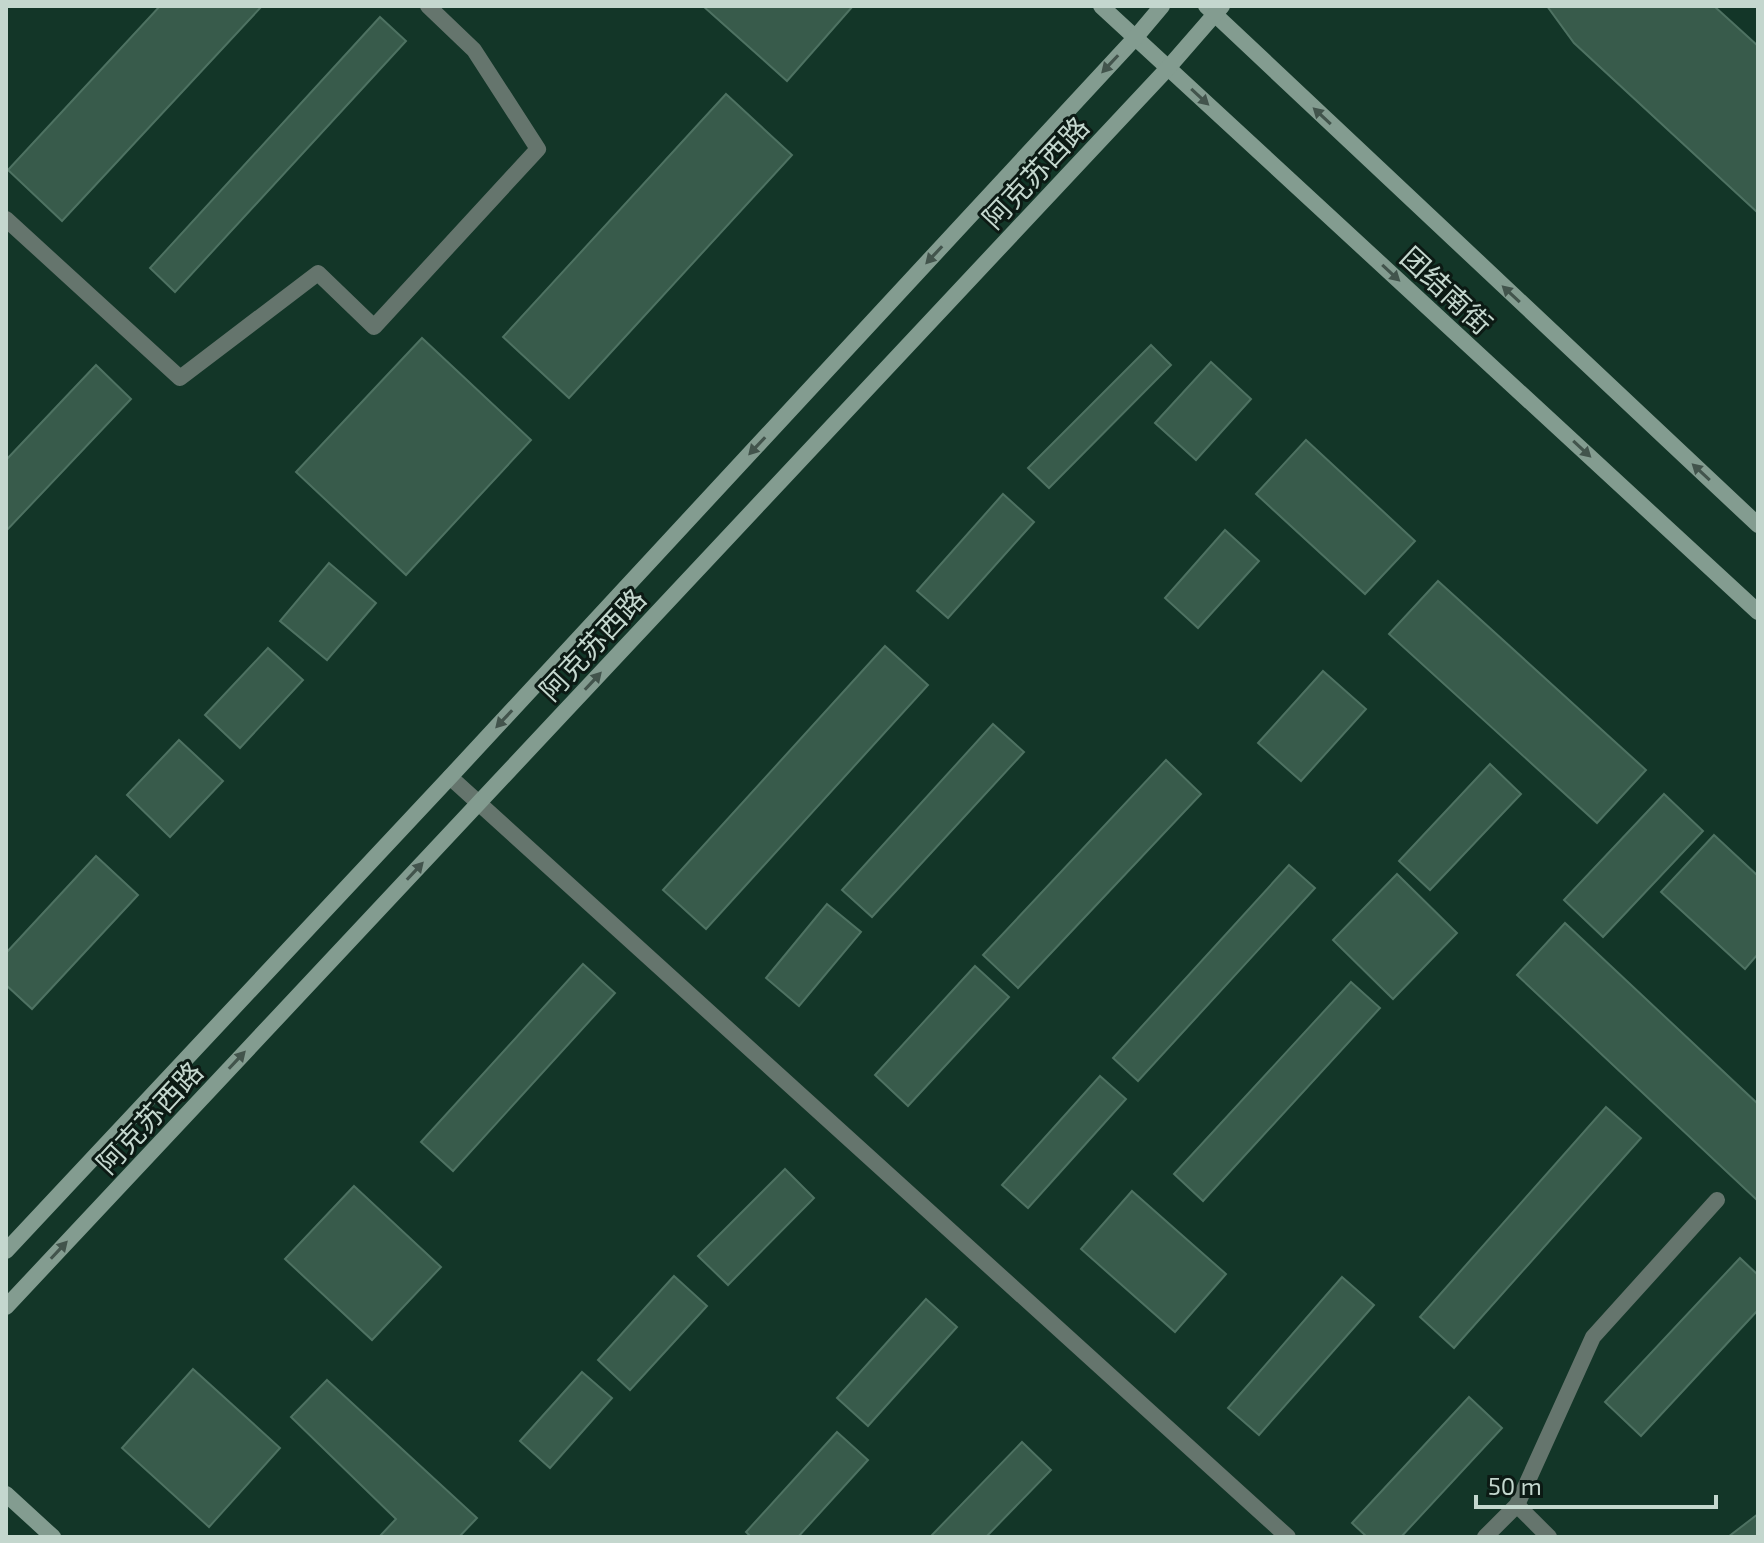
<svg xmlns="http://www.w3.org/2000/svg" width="1764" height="1543" font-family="'Exo 2','Noto Sans SC',sans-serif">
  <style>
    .building { fill: #385b4b; stroke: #4e7262; stroke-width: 2 }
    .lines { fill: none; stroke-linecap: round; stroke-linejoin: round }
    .street { stroke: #65756d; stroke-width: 16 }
    .secondary { stroke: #839c90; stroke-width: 16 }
    .oneway { fill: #42544c }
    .labels { text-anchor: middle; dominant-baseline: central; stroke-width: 6; stroke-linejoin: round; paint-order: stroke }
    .street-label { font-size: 28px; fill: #c4d7ce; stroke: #0c1a14 }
  </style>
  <rect width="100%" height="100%" fill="#133628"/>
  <g class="building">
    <path d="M160,6H262L62,221L8,170Z"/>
    <path d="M703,6H853L787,81Z"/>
    <path d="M1547,6H1714L1758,46V213L1574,43Z"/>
    <path d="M380,17L406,41L175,292L150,268Z"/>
    <path d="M726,94L792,155L569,398L503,337Z"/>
    <path d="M422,338L531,440L406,575L296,472Z"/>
    <path d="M1151,345L1171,365L1049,488L1028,468Z"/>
    <path d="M1211,362L1251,399L1196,460L1155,423Z"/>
    <path d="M96,365L131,399L6,531V460Z"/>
    <path d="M1306,440L1415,541L1365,594L1256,494Z"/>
    <path d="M1003,494L1034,522L948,618L917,591Z"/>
    <path d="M1225,530L1259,561L1198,628L1165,598Z"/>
    <path d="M329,563L376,603L327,660L280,621Z"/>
    <path d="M1438,581L1646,770L1597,823L1389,634Z"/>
    <path d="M885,646L928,685L706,929L663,890Z"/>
    <path d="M268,648L303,680L240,748L205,715Z"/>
    <path d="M1323,671L1366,709L1301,781L1258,743Z"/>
    <path d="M993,724L1024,752L872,917L842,890Z"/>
    <path d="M179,740L223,781L170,837L127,795Z"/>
    <path d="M1166,760L1201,794L1018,988L983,955Z"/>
    <path d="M1490,764L1521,794L1430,890L1399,861Z"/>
    <path d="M1664,794L1703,831L1603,937L1564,900Z"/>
    <path d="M1714,835L1758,876V954L1745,969L1661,892Z"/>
    <path d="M96,856L138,895L32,1009L6,985V953Z"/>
    <path d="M1289,865L1315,888L1138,1081L1113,1058Z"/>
    <path d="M1397,874L1457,933L1393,999L1333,940Z"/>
    <path d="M827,904L861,932L799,1006L766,978Z"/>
    <path d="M1565,923L1758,1104V1201L1517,975Z"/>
    <path d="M583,964L615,993L453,1171L421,1142Z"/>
    <path d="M975,966L1009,997L908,1106L875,1075Z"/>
    <path d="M1351,982L1380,1008L1203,1201L1174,1174Z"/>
    <path d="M1100,1076L1126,1099L1028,1208L1002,1185Z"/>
    <path d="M1606,1107L1641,1138L1454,1348L1420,1317Z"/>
    <path d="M785,1169L814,1198L728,1285L698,1256Z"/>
    <path d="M354,1186L441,1267L372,1340L285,1259Z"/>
    <path d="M1132,1191L1226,1274L1175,1332L1081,1249Z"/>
    <path d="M1740,1258L1758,1275V1310L1641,1436L1605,1402Z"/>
    <path d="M674,1276L707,1306L630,1390L598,1360Z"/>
    <path d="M1342,1277L1374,1305L1259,1435L1228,1408Z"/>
    <path d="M926,1299L957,1327L868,1426L837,1398Z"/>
    <path d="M193,1369L280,1448L209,1527L122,1448Z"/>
    <path d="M582,1372L612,1398L550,1468L520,1441Z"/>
    <path d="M327,1380L477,1518L459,1537H379L396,1519L291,1417Z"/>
    <path d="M1469,1397L1502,1428L1401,1537H1367L1352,1523Z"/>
    <path d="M837,1432L868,1460L798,1537H751L746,1532Z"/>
    <path d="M1022,1442L1051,1470L986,1537H934L932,1535Z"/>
    <path d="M1758,1514V1537H1728Z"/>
  </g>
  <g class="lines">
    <g class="street">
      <path d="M6,219L180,378L318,273L374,327L538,149L474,50L428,6"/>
      <path d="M450,777L1288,1537"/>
      <path d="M1517,1505L1549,1537"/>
      <path d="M1485,1537L1517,1505L1593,1337L1717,1200"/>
    </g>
    <g class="secondary">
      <path d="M1101,6L1758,612"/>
      <path d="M1206,6L1758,525"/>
      <path d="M6,1251L450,777L1135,38L1162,6"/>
      <path d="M6,1307L1168,68L1222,6"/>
      <path d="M6,1494L53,1537"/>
    </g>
  </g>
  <defs><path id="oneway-solid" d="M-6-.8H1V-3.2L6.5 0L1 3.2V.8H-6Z" transform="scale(2)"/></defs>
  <g class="oneway">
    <use href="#oneway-solid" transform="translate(1110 64) rotate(133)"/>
    <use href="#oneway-solid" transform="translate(1200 97) rotate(43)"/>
    <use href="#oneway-solid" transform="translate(1322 116) rotate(-137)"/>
    <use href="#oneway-solid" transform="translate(934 255) rotate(133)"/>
    <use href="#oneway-solid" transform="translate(1391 273) rotate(43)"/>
    <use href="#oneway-solid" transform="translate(1511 294) rotate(-137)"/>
    <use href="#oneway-solid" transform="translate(757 446) rotate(133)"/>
    <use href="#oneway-solid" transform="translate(1582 449) rotate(43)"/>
    <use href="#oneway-solid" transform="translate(1701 472) rotate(-137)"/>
    <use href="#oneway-solid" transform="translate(593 681) rotate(-47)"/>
    <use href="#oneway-solid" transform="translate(504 719) rotate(133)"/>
    <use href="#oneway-solid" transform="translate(415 871) rotate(-47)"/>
    <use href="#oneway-solid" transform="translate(237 1060) rotate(-47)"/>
    <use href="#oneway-solid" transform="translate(59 1250) rotate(-47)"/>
  </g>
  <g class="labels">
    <g class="street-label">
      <text transform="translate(1035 172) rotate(-47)">阿克苏西路</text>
      <text transform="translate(1447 290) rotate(43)">团结南街</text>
      <text transform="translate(592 644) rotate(-47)">阿克苏西路</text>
      <text transform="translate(149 1117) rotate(-47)">阿克苏西路</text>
    </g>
  </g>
  <rect width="1764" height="1543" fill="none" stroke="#c4d7ce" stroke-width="16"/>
  <path d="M1476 1495v12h240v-12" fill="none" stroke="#c4d7ce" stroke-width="4"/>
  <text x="1488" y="1495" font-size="24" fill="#c4d7ce" stroke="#0c1a14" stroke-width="6" paint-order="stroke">50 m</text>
</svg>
